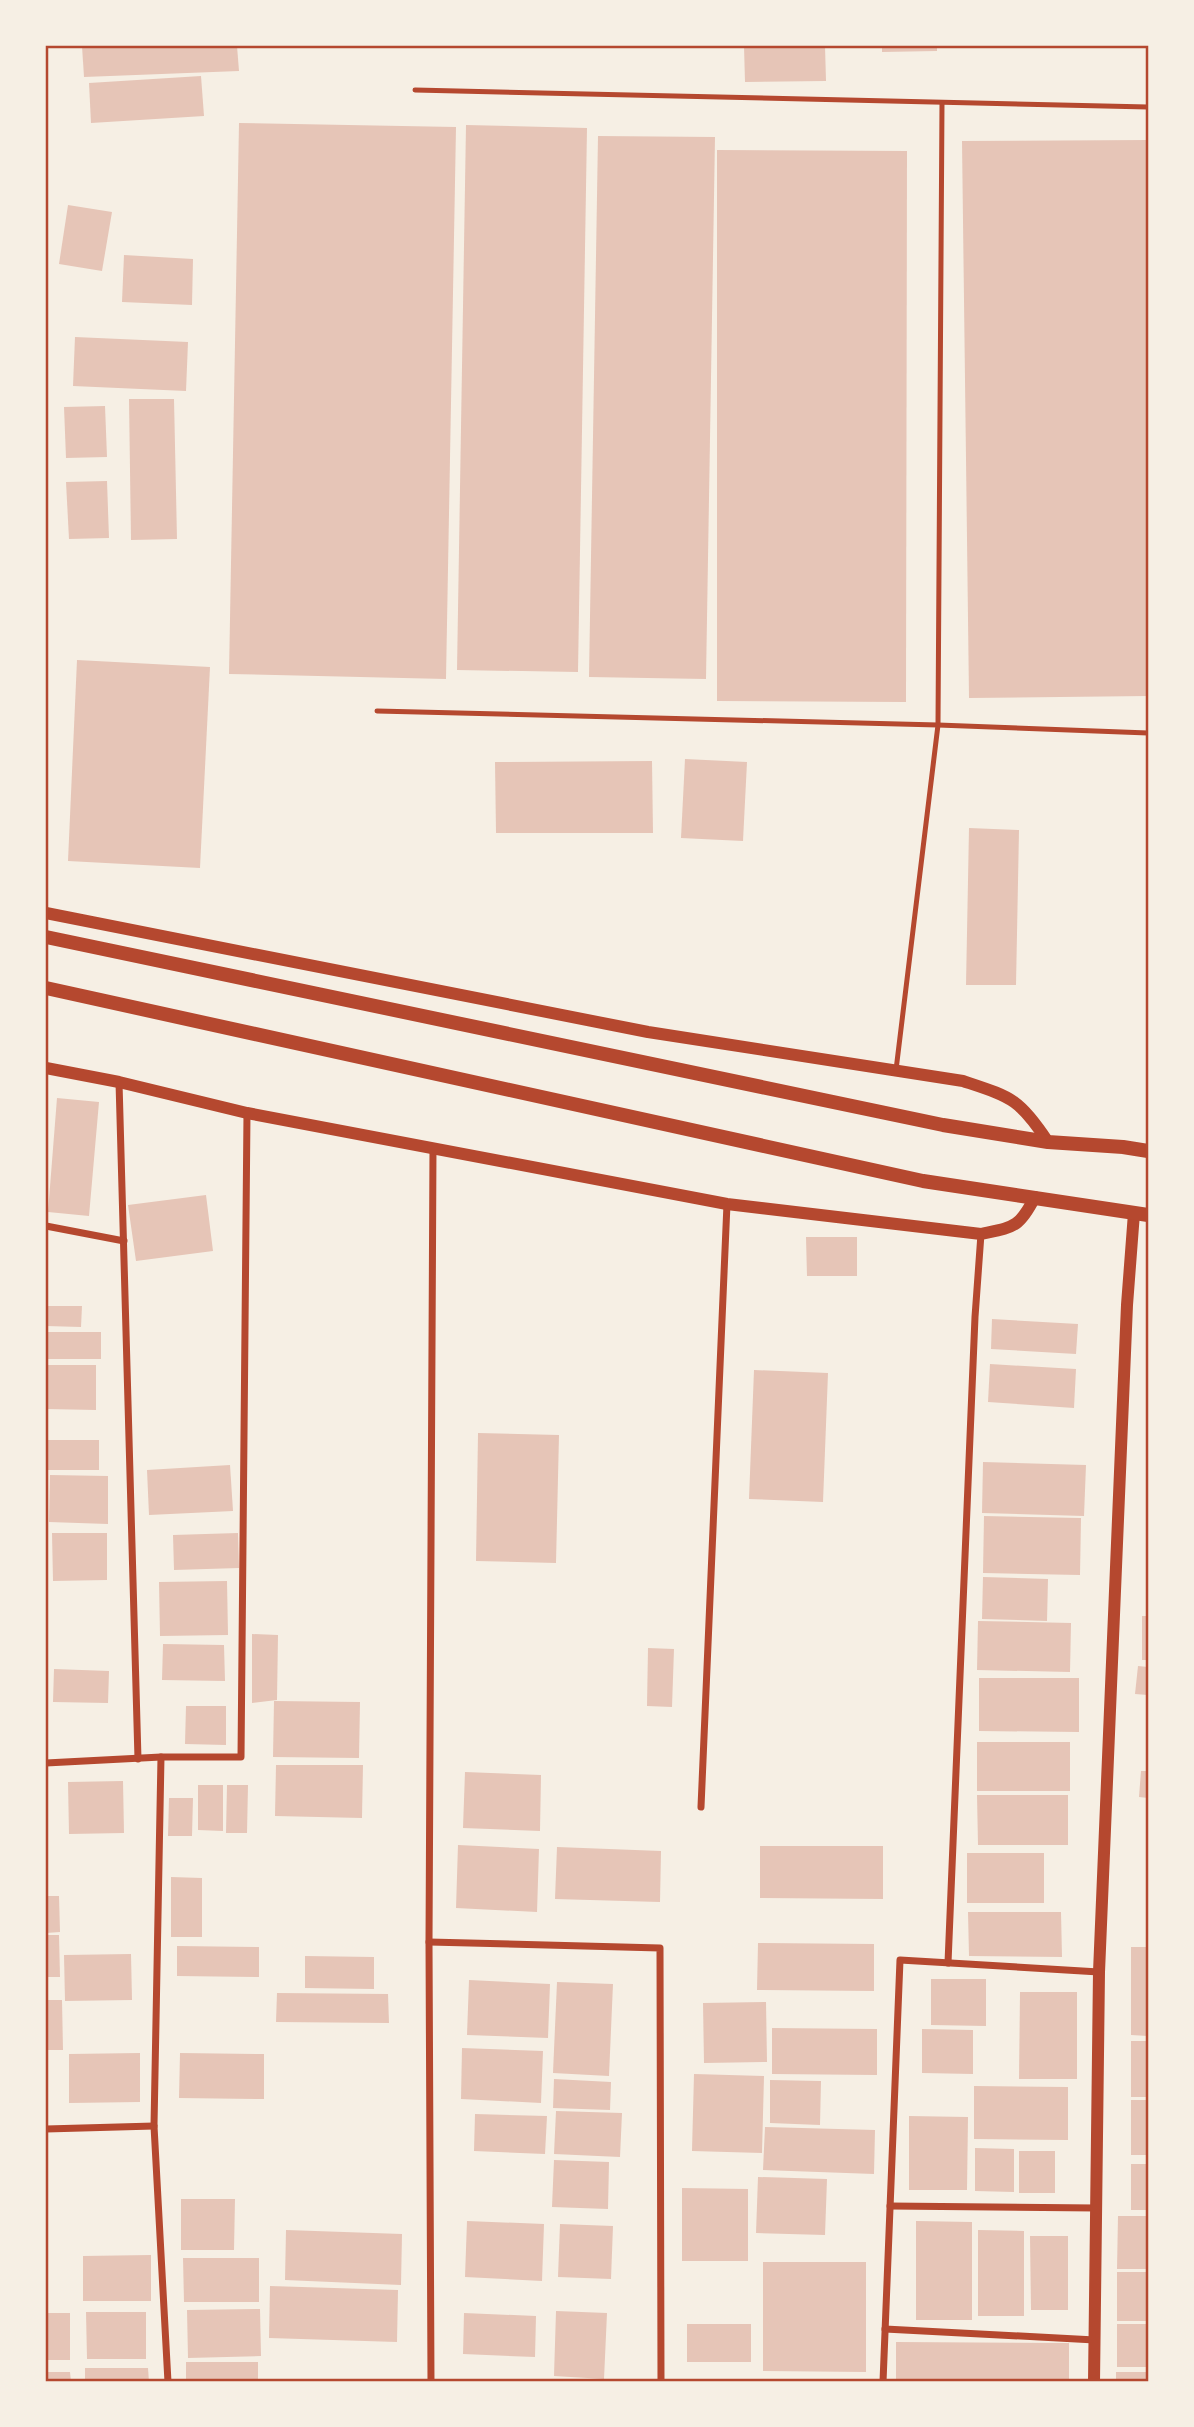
<svg xmlns="http://www.w3.org/2000/svg" width="1194" height="2427" font-family="'Public Sans',sans-serif">
  <style>
    .building { fill: #e6c5b7 }
    .lines { fill: none; stroke-linecap: round; stroke-linejoin: round }
    .service { stroke: #b5482f; stroke-width: 5 }
    .minor { stroke: #b5482f; stroke-width: 7 }
    .tertiary { stroke: #b5482f; stroke-width: 12 }
    .secondary { stroke: #b5482f; stroke-width: 14 }
    .neatline { fill: none; stroke: #b5482f; stroke-width: 2.5 }
  </style>
  <rect width="100%" height="100%" fill="#f6efe4"/>
  <g class="building">
    <path d="M82,46H237L239,71L84,77Z"/>
    <path d="M744,46H825L826,81L745,82Z"/>
    <path d="M882,46H937V51L882,52Z"/>
    <path d="M201,76L204,116L91,123L89,83Z"/>
    <path d="M239,123L456,127L446,679L229,674Z"/>
    <path d="M466,125L587,128L578,672L457,670Z"/>
    <path d="M598,136L715,137L706,679L589,677Z"/>
    <path d="M1148,140V696L969,698L962,141Z"/>
    <path d="M717,150L907,151L906,702L717,701Z"/>
    <path d="M68,205L112,212L102,271L59,264Z"/>
    <path d="M124,255L193,259L192,305L122,302Z"/>
    <path d="M75,337L188,342L186,391L73,386Z"/>
    <path d="M129,399H174L177,539L131,540Z"/>
    <path d="M105,406L107,457L66,458L64,407Z"/>
    <path d="M107,481L109,538L69,539L66,482Z"/>
    <path d="M77,660L210,667L200,868L68,861Z"/>
    <path d="M685,759L747,762L743,841L681,838Z"/>
    <path d="M652,761L653,833H496L495,762Z"/>
    <path d="M969,828L1019,830L1016,985H966Z"/>
    <path d="M57,1098L99,1102L89,1216L48,1212Z"/>
    <path d="M206,1195L213,1251L136,1261L128,1205Z"/>
    <path d="M806,1237H857V1276H807Z"/>
    <path d="M46,1306H82L81,1327L46,1326Z"/>
    <path d="M992,1319L1078,1324L1076,1354L991,1349Z"/>
    <rect x="46" y="1332" width="55" height="27"/>
    <rect x="1146" y="1341" width="2" height="84"/>
    <path d="M990,1364L1076,1369L1074,1408L988,1402Z"/>
    <path d="M46,1365H96V1410L46,1409Z"/>
    <path d="M754,1370L828,1373L823,1502L749,1499Z"/>
    <path d="M478,1433L559,1435L556,1563L476,1561Z"/>
    <rect x="46" y="1440" width="53" height="30"/>
    <path d="M983,1462L1086,1465L1084,1516L982,1513Z"/>
    <path d="M230,1465L233,1511L149,1515L147,1470Z"/>
    <path d="M50,1475L108,1476V1524L49,1522Z"/>
    <path d="M984,1516L1081,1518L1080,1575L983,1573Z"/>
    <path d="M52,1533H107V1580L53,1581Z"/>
    <path d="M238,1533L239,1568L174,1570L173,1535Z"/>
    <path d="M983,1577L1048,1579L1047,1621L982,1619Z"/>
    <path d="M227,1581L228,1635L160,1636L159,1582Z"/>
    <rect x="1142" y="1616" width="6" height="44"/>
    <path d="M978,1621L1071,1623L1070,1672L977,1670Z"/>
    <path d="M252,1634L278,1635L277,1700L252,1703Z"/>
    <path d="M163,1644L224,1645L225,1681L162,1680Z"/>
    <path d="M648,1648L674,1649L672,1707L647,1706Z"/>
    <path d="M1138,1666L1148,1667V1695L1135,1694Z"/>
    <path d="M54,1669L109,1671L108,1703L53,1702Z"/>
    <path d="M979,1678H1079V1732L979,1731Z"/>
    <path d="M274,1701L360,1702L359,1758L273,1757Z"/>
    <path d="M186,1706H226V1745L185,1744Z"/>
    <rect x="977" y="1742" width="93" height="49"/>
    <path d="M276,1765H363L362,1818L275,1816Z"/>
    <path d="M1141,1771H1148V1798L1139,1797Z"/>
    <path d="M465,1772L541,1775L540,1831L463,1828Z"/>
    <path d="M123,1781L124,1833L69,1834L68,1782Z"/>
    <path d="M198,1785H223V1831L198,1830Z"/>
    <path d="M227,1785H248L247,1833H226Z"/>
    <path d="M977,1795H1068V1845H978Z"/>
    <path d="M169,1798H193L192,1836H168Z"/>
    <path d="M458,1845L539,1849L537,1912L456,1908Z"/>
    <path d="M760,1846H883V1899L760,1898Z"/>
    <path d="M557,1847L661,1851L660,1902L555,1899Z"/>
    <rect x="967" y="1853" width="77" height="50"/>
    <path d="M171,1877L202,1878V1937H171Z"/>
    <path d="M46,1896H59L60,1932L46,1933Z"/>
    <path d="M968,1912H1061L1062,1957L969,1956Z"/>
    <path d="M46,1935H59L60,1977H46Z"/>
    <path d="M758,1943L874,1944V1991L757,1990Z"/>
    <path d="M177,1946L259,1947V1977L177,1976Z"/>
    <path d="M1131,1947H1148V2036L1131,2035Z"/>
    <path d="M131,1954L132,2000L65,2001L64,1955Z"/>
    <path d="M305,1956L374,1957V1989L305,1988Z"/>
    <path d="M931,1979H986V2026L931,2025Z"/>
    <path d="M469,1980L550,1984L548,2038L467,2035Z"/>
    <path d="M557,1982L613,1984L609,2076L553,2073Z"/>
    <path d="M1020,1992H1077V2079H1019Z"/>
    <path d="M277,1993L388,1994L389,2023L276,2022Z"/>
    <path d="M46,2000H62L63,2050H46Z"/>
    <path d="M766,2002L767,2062L704,2063L703,2003Z"/>
    <path d="M772,2028L877,2029V2075L772,2074Z"/>
    <path d="M922,2029L973,2030V2074L922,2073Z"/>
    <rect x="1131" y="2041" width="17" height="56"/>
    <path d="M462,2048L543,2051L541,2103L461,2099Z"/>
    <path d="M140,2053V2102L69,2103V2054Z"/>
    <path d="M180,2053L264,2054V2099L179,2098Z"/>
    <path d="M694,2074L764,2076L762,2153L692,2151Z"/>
    <path d="M554,2079L611,2082L610,2110L553,2108Z"/>
    <path d="M770,2080L821,2081L820,2125L770,2123Z"/>
    <path d="M974,2086L1068,2087V2140L974,2139Z"/>
    <rect x="1131" y="2100" width="17" height="55"/>
    <path d="M556,2111L622,2113L620,2157L554,2154Z"/>
    <path d="M475,2114L547,2116L545,2154L474,2151Z"/>
    <path d="M909,2116L968,2117L967,2190H909Z"/>
    <path d="M765,2127L875,2130L874,2174L763,2170Z"/>
    <path d="M975,2148L1014,2149V2192L975,2191Z"/>
    <rect x="1019" y="2151" width="36" height="42"/>
    <path d="M554,2160L609,2162L608,2209L552,2207Z"/>
    <rect x="1131" y="2164" width="17" height="46"/>
    <path d="M758,2177L827,2179L825,2235L756,2233Z"/>
    <path d="M682,2188L748,2189V2261H682Z"/>
    <path d="M181,2199H235L234,2250H181Z"/>
    <path d="M1118,2216H1148V2269H1117Z"/>
    <path d="M467,2221L544,2224L542,2281L465,2277Z"/>
    <path d="M916,2221L972,2222V2320H916Z"/>
    <path d="M560,2224L613,2226L611,2279L558,2277Z"/>
    <path d="M286,2230L402,2234L401,2285L285,2280Z"/>
    <path d="M978,2230L1024,2231V2316H978Z"/>
    <path d="M1030,2236H1068V2310H1031Z"/>
    <path d="M151,2255V2301H83V2256Z"/>
    <path d="M183,2258H259V2302H184Z"/>
    <path d="M763,2262H866V2372L763,2371Z"/>
    <rect x="1117" y="2272" width="31" height="49"/>
    <path d="M270,2286L398,2290L397,2342L269,2338Z"/>
    <path d="M260,2309L261,2356L188,2358L187,2310Z"/>
    <path d="M556,2311L607,2313L604,2379L554,2376Z"/>
    <path d="M86,2312H146V2359H87Z"/>
    <rect x="46" y="2313" width="24" height="47"/>
    <path d="M464,2313L536,2316L535,2357L463,2354Z"/>
    <rect x="687" y="2324" width="64" height="38"/>
    <rect x="1117" y="2324" width="31" height="43"/>
    <path d="M896,2342L1069,2343V2382H896Z"/>
    <rect x="186" y="2362" width="72" height="20"/>
    <path d="M85,2368H148L149,2382H85Z"/>
    <path d="M46,2372H70L71,2382H46Z"/>
    <rect x="1116" y="2372" width="32" height="10"/>
  </g>
  <g class="lines">
    <g class="service">
      <path d="M415,90L1148,107"/>
      <path d="M377,711L938,725L1148,733"/>
      <path d="M896,1070L938,725L942,103"/>
    </g>
    <g class="minor">
      <path d="M119,1082L138,1759"/>
      <path d="M46,1226L124,1241"/>
      <path d="M161,1757L154,2126L168,2382"/>
      <path d="M46,1763L161,1757H241L247,1113"/>
      <path d="M701,1807L727,1204"/>
      <path d="M429,1942L660,1948L661,2382"/>
      <path d="M948,1963L975,1317L981,1234"/>
      <path d="M46,2129L154,2126"/>
      <path d="M890,2206L1096,2208"/>
      <path d="M885,2329L1095,2340"/>
      <path d="M431,2382L429,1942L433,1147"/>
      <path d="M883,2382L900,1960L1099,1972"/>
    </g>
    <g class="tertiary">
      <path d="M46,913L648,1032L963,1081C1011,1097 1019,1098 1048,1142"/>
      <path d="M46,1068L119,1082L247,1113L727,1204L981,1234C1014,1227 1019,1228 1035,1197"/>
      <path d="M1094,2382L1099,1972L1127,1305L1134,1213"/>
    </g>
    <g class="secondary">
      <path d="M46,937L943,1125L1048,1142L1123,1147L1148,1151"/>
      <path d="M46,988L923,1181L1148,1215"/>
    </g>
  </g>
  <rect width="1194" height="2427" fill="none" stroke="#f6efe4" stroke-width="94"/>
  <rect x="47" y="47" width="1100" height="2333" class="neatline"/>
</svg>
